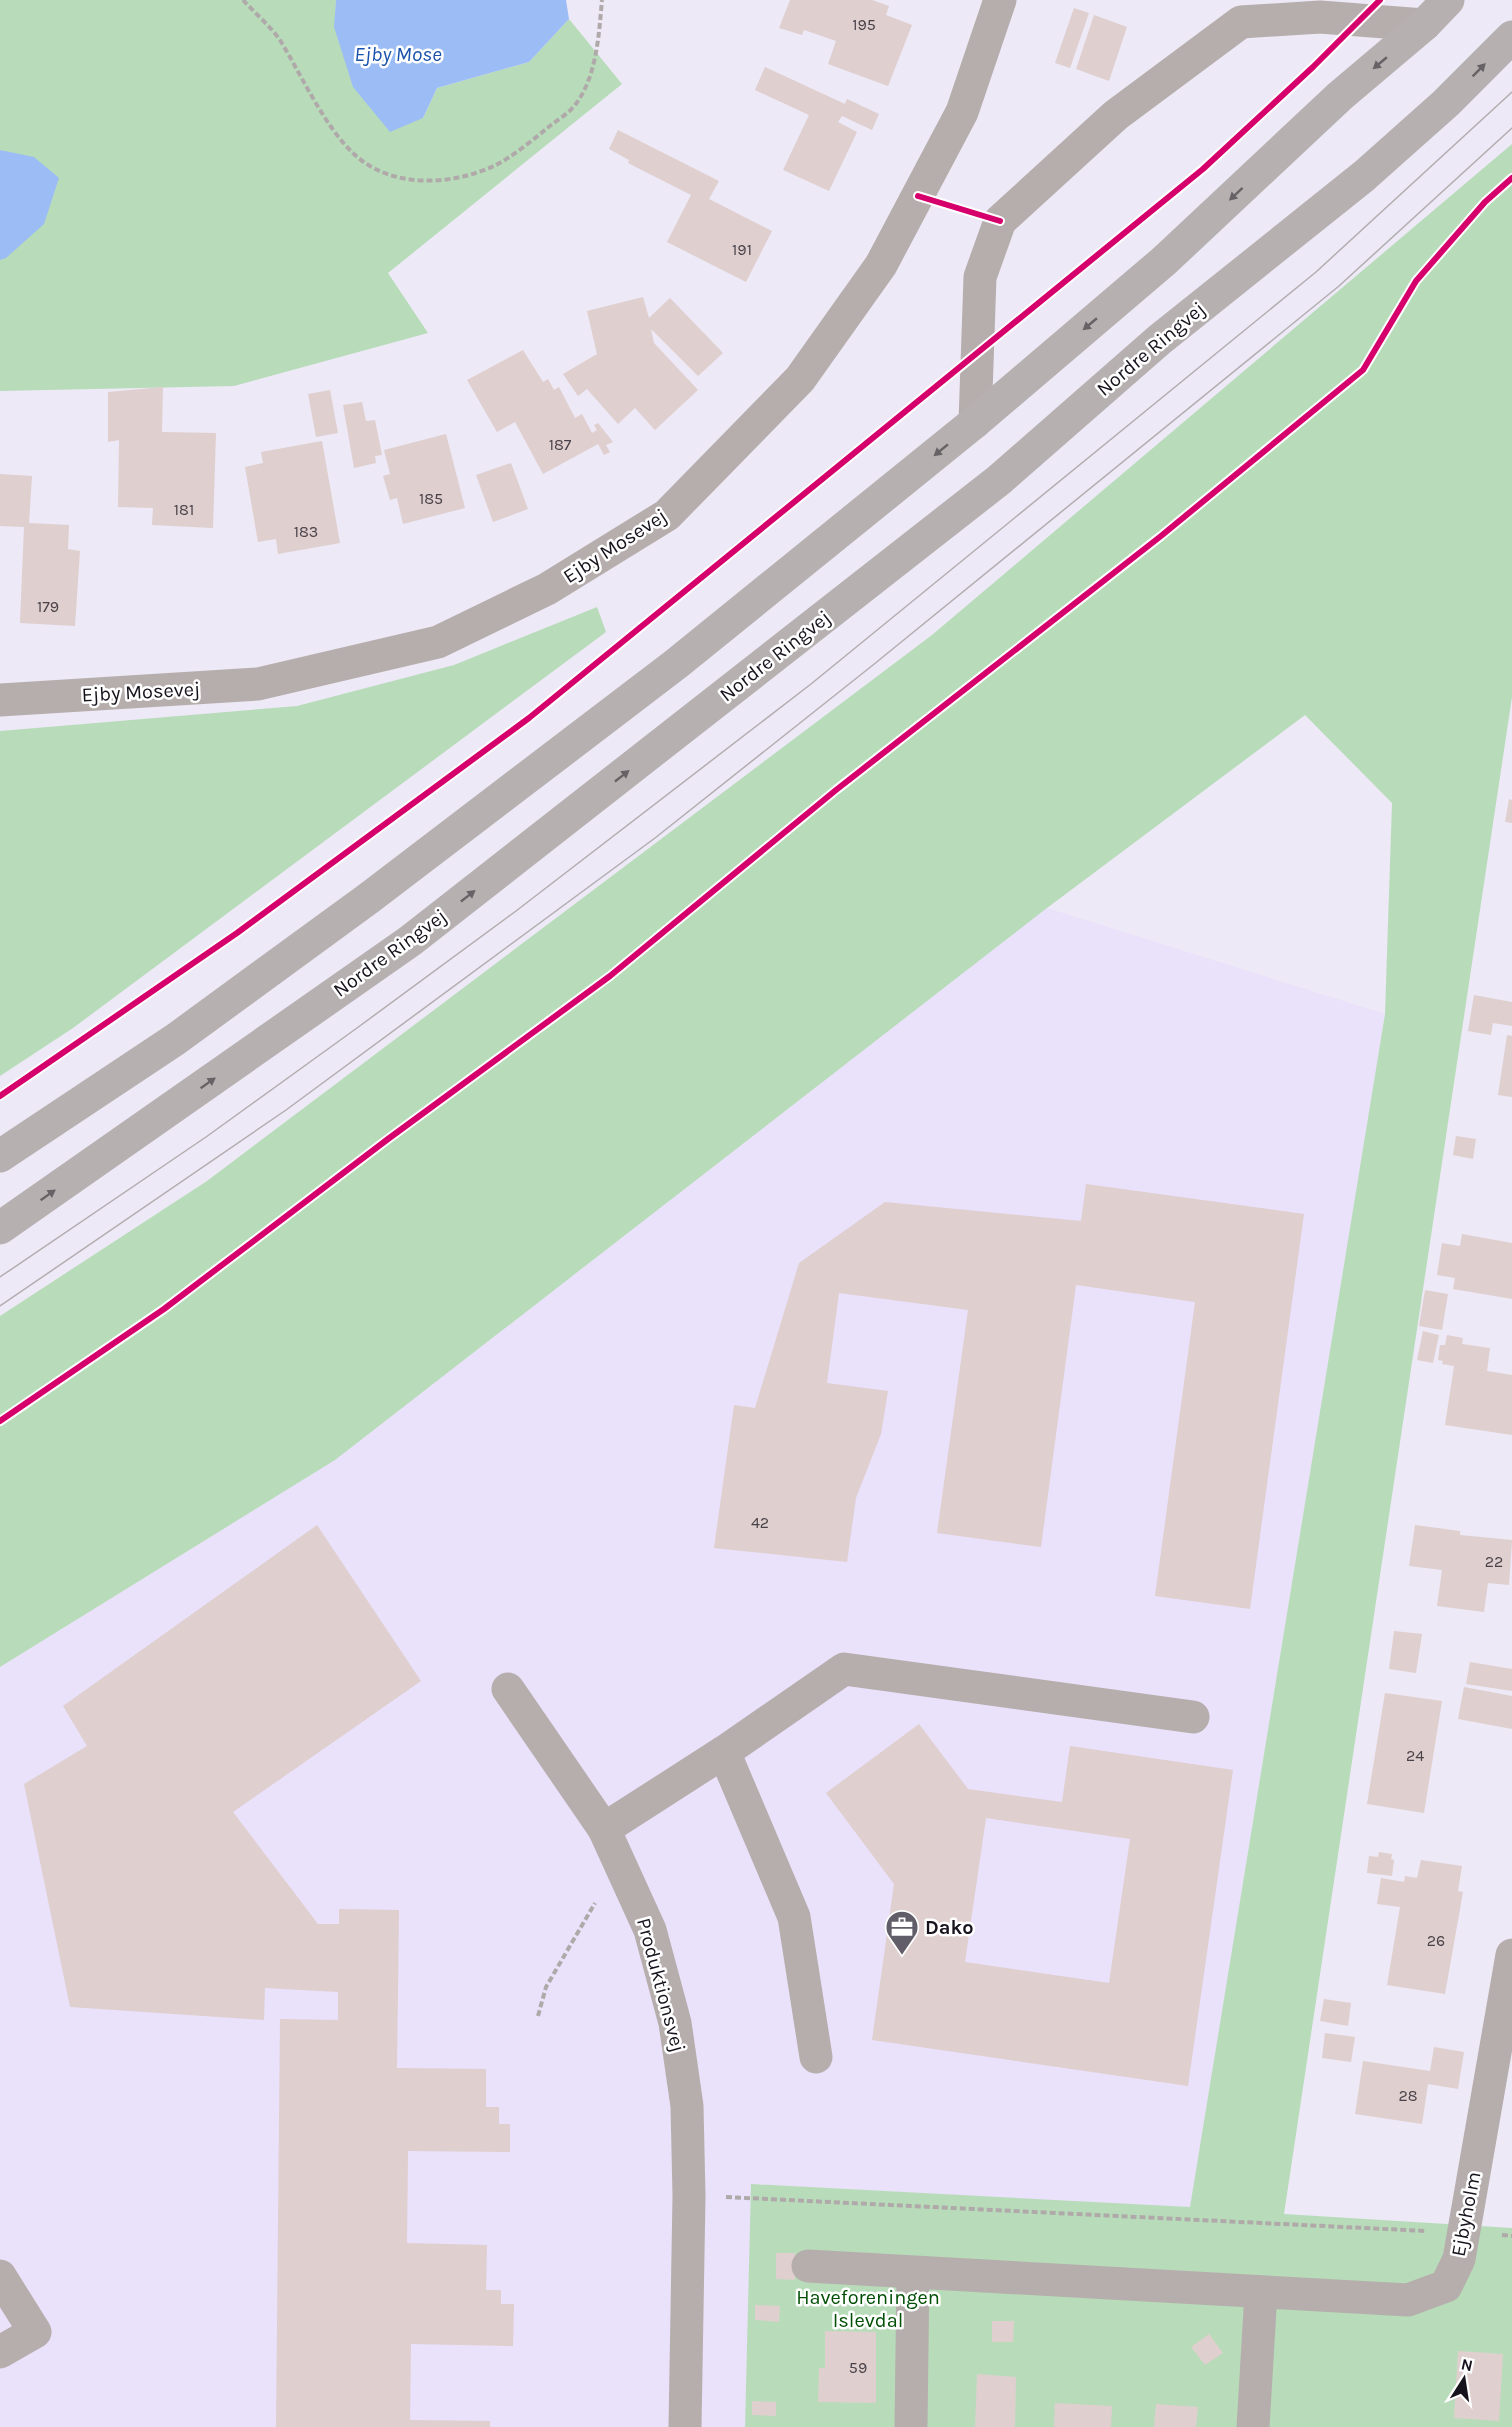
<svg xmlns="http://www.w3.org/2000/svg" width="1512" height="2427" font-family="Karla,sans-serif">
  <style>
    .built { fill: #eae1fa }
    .green { fill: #b8dcba }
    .water { fill: #9cbcf6 }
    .building { fill: #dfcfce; fill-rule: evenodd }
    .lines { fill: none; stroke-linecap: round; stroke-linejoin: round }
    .path { stroke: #b0a9aa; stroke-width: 4; stroke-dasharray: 6 3; stroke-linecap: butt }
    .minor { stroke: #b6aeac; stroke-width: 33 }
    .major { stroke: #b7b0b0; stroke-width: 33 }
    .tram { stroke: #b2adb0; stroke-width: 1.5 }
    .cycleway-casing { stroke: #fff; stroke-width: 10 }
    .cycleway { stroke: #d6006c; stroke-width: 6 }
    .oneway { fill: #676266 }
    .labels { text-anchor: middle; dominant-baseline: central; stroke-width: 5; stroke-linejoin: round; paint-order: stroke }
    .number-label { font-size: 16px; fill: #494249 }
    .street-label { font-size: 20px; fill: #17131d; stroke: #fff }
    .poi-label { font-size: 20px; font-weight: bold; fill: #17131d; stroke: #fff; text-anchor: start }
    .park-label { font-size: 20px; fill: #004f05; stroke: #fff }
    .water-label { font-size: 21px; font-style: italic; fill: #1b53ac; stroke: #fff }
  </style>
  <rect width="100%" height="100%" fill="#ede9f6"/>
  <path class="built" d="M1047,908L1385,1014L1190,2208L751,2184L745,2427H0V1667L335,1460Z"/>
  <g class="green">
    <path d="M0,0H336L335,27L423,118L437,88L529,62L569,19L622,84L388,273L428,333L234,386L0,391Z"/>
    <path d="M1512,144V697L1284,2214L1512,2228V2427H745L751,2184L1190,2207L1385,1014L1392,803L1305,715L1047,908L335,1460L0,1667V1316L207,1181L932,635Z"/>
    <path d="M597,607L606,632L73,1028L0,1076V731L297,706L454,665Z"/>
  </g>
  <g class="water">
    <path d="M336,0H566L569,19L529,62L437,88L423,118L390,132L353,87L334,27Z"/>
    <path d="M0,150L34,157L59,178L44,224L6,258L0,260Z"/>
  </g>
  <g class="building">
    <path d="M790,0H872L889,6L886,15L912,25L888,86L828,64L836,41L804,30L802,35L779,28Z"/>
    <path d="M1074,8L1089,13L1070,68L1055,63Z"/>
    <path d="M1094,15L1127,27L1109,81L1076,69Z"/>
    <path d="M765,67L845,104L847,99L879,114L872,130L842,116L838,122L857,132L829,191L783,170L809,115L755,90Z"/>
    <path d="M618,130L719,181L709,199L772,231L746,282L667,242L691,195L628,163L629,160L609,149Z"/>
    <path d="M643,297L649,318L670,298L723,353L698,376L651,329L654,343L698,390L655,430L635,408L618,424L587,389L578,396L563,374L597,354L587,311Z"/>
    <path d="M523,350L543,382L548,379L554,390L559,387L575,418L582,414L592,433L597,430L594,425L598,423L613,442L606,445L610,452L604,455L598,444L543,474L515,422L497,432L467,380Z"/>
    <path d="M163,387L162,432L216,433L213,528L152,525L153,508L118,507L119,440L108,442V392Z"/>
    <path d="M330,390L338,433L316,437L308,394Z"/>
    <path d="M362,402L366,421L375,420L382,455L375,456L376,463L354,468L343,405Z"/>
    <path d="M446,434L465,508L403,524L397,498L390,500L383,476L390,474L384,450Z"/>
    <path d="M322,441L340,543L278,554L276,539L258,542L245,467L263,463L261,452Z"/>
    <path d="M511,463L528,509L493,522L476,475Z"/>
    <path d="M0,474L32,476L29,523L69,525L68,549L80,551L75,626L20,623L24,527L0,526Z"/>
    <path d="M1509,799L1512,800V823L1505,822Z"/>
    <path d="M1474,995L1512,1002V1026L1493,1023L1491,1035L1468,1031Z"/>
    <path d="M1507,1035L1512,1036V1097L1498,1095Z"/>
    <path d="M1456,1136L1476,1139L1473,1159L1453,1155Z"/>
    <path d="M1086,1184L1304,1214L1250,1609L1155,1596L1195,1302L1076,1285L1041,1547L937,1533L968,1310L839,1293L827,1383L888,1391L881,1434L856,1498L847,1562L714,1548L734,1405L755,1408L799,1263L885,1202L1081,1221Z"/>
    <path d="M1462,1234L1512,1243V1299L1453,1289L1455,1278L1437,1275L1442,1243L1460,1246Z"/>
    <path d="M1425,1290L1448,1294L1442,1330L1419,1326Z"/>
    <path d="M1423,1331L1439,1335L1433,1363L1417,1360Z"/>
    <path d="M1447,1335L1463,1338L1462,1344L1490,1348L1487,1371L1512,1375V1435L1445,1425L1454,1366L1442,1364L1443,1361L1438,1360L1440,1345H1445Z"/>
    <path d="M317,1525L421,1681L233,1812L318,1924H339V1909L399,1910L397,2068L486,2069V2107H499V2124H510V2152L408,2151L407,2243L487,2245L486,2290H501V2304H514L513,2346L411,2344L410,2420L490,2421V2427H276L280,2019L338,2020V1992L265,1988L264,2020L70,2007L24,1784L87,1746L63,1706Z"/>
    <path d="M1415,1525L1460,1531V1535L1512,1540L1509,1585L1488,1583L1484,1612L1437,1606L1442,1570L1409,1566Z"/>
    <path d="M1394,1631L1422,1634L1416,1673L1389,1669Z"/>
    <path d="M1470,1662L1512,1669V1691L1466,1684Z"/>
    <path d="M1464,1687L1512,1696V1729L1458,1719Z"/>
    <path d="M1385,1693L1442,1701L1424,1813L1367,1804Z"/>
    <path d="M919,1724L968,1789L1062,1802L1070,1746L1233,1770L1188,2086L872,2040L894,1884L826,1793ZM986,1818L1130,1839L1109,1983L965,1962Z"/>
    <path d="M1379,1852L1392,1854L1391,1859L1394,1860L1392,1876L1367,1873L1369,1856L1378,1857Z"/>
    <path d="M1421,1860L1462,1866L1458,1891L1463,1892L1445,1994L1387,1985L1400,1907L1377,1904L1381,1878L1404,1882L1405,1876L1417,1878Z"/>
    <path d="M1324,1999L1351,2003L1348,2026L1320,2021Z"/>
    <path d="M1325,2033L1355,2037L1351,2062L1322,2058Z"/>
    <path d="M1434,2047L1464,2052L1458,2089L1428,2084L1422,2124L1355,2114L1363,2061L1430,2071Z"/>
    <path d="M776,2253H795V2280L776,2279Z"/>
    <path d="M755,2305L780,2306L779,2322L755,2320Z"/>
    <path d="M992,2321H1014L1013,2342H992Z"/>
    <path d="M825,2331L876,2332V2403L818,2402L819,2368H825Z"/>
    <path d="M1209,2334L1223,2353L1205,2365L1191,2347Z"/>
    <path d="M1458,2351L1503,2354L1499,2421L1454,2418Z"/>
    <path d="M977,2374L1016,2377L1015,2427H975Z"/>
    <path d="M752,2401L776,2402V2416L752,2415Z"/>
    <path d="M1055,2403L1112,2406L1111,2427H1054Z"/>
    <path d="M1156,2404L1198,2407L1196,2427H1154Z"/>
  </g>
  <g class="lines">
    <g class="path">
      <path d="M243,0C255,13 270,26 280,40C302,76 324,126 354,154C391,189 452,186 496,165C515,155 534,139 551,125C559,119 569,113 575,105C597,77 599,33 602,0"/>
      <path d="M538,2016L546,1987L595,1903"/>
      <path d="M726,2197L1426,2231"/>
      <path d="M1502,2235L1512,2236"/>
    </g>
    <g class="minor">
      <path d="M975,422L980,277L1000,221L1116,115L1241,22L1320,17L1424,25"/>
      <path d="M0,700L258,684L438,642L547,589L667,515L800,379L881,265L962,112L1000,0"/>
      <path d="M508,1689L604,1829L650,1930L675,2023L687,2106L689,2196L685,2427"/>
      <path d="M724,1752L794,1917L816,2057"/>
      <path d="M604,1829L724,1752L844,1669L1193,1717"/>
      <path d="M808,2266L1408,2300L1446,2286L1459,2259L1512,1955"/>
      <path d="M0,2276L35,2332L0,2352"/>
      <path d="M911,2427L913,2273"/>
      <path d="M1253,2427L1261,2293"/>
    </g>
    <g class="major">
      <path d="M0,1156L176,1039L369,898L676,664L975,422L1164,261L1340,96L1424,25L1448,0"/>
      <path d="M0,1228L410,941L999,480L1159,340L1364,176L1446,103L1512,37"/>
    </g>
    <g class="tram">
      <path d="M0,1277L206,1137L357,1028L516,911L811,684L1316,272L1512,92"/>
      <path d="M0,1306L286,1110L655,838L873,665L1339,286L1512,128"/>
    </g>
    <g class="cycleway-casing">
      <g id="cycleway">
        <path d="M918,196L1000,221"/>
        <path d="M0,1096L237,933L529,718L1203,169L1313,67L1380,0"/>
        <path d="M0,1421L164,1309L388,1139L610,976L836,790L1161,536L1363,370L1416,281L1485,202L1512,178"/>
      </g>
    </g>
    <use href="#cycleway" class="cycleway"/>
  </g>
  <defs><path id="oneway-solid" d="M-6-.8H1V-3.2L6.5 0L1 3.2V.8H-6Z" transform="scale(1.5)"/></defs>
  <g class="oneway">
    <use href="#oneway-solid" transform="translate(1380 63) rotate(140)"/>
    <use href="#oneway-solid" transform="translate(1479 70) rotate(-45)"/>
    <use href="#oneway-solid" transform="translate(1236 194) rotate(137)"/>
    <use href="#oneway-solid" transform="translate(1090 324) rotate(140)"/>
    <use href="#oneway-solid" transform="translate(941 450) rotate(141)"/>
    <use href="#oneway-solid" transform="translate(622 776) rotate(-38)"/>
    <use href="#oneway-solid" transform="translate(468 896) rotate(-38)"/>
    <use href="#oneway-solid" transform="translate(208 1083) rotate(-35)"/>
    <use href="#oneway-solid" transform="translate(48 1195) rotate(-35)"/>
  </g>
  <defs>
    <g id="office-pin" transform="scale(1.725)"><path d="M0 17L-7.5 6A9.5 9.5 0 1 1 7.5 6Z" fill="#625e69" stroke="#fff"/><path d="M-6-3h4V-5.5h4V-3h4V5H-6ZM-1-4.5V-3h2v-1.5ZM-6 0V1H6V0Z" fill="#fff"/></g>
  </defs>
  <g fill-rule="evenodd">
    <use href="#office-pin" x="902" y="1927"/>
  </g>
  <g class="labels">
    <g class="number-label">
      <text x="864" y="24">195</text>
      <text x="742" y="249">191</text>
      <text x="560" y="444">187</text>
      <text x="431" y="498">185</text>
      <text x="184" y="509">181</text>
      <text x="306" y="531">183</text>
      <text x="48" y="606">179</text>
      <text x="760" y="1522">42</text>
      <text x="1494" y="1561">22</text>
      <text x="1415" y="1755">24</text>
      <text x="1436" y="1940">26</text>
      <text x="1408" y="2095">28</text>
      <text x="858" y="2367">59</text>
    </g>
    <g class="street-label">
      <text transform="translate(1151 349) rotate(-40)">Nordre Ringvej</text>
      <text transform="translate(615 546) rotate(-33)">Ejby Mosevej</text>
      <text transform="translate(775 656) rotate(-38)">Nordre Ringvej</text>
      <text transform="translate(141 692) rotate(-3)">Ejby Mosevej</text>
      <text transform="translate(390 953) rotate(-36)">Nordre Ringvej</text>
      <text transform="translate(661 1985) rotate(75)">Produktionsvej</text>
      <text transform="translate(1466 2214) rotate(-79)">Ejbyholm</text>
    </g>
    <g class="poi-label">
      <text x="925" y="1927">Dako</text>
    </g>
    <g class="park-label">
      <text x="868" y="2297">Haveforeningen<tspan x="868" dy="23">Islevdal</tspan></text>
    </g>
    <g class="water-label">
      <text x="398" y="54">Ejby Mose</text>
    </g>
  </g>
  <g transform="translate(1464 2379) rotate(12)" stroke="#ffffff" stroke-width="4.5" paint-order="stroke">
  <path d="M0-4.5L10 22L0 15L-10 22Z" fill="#17131d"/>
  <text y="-9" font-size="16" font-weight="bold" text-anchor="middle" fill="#17131d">N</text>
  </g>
</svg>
